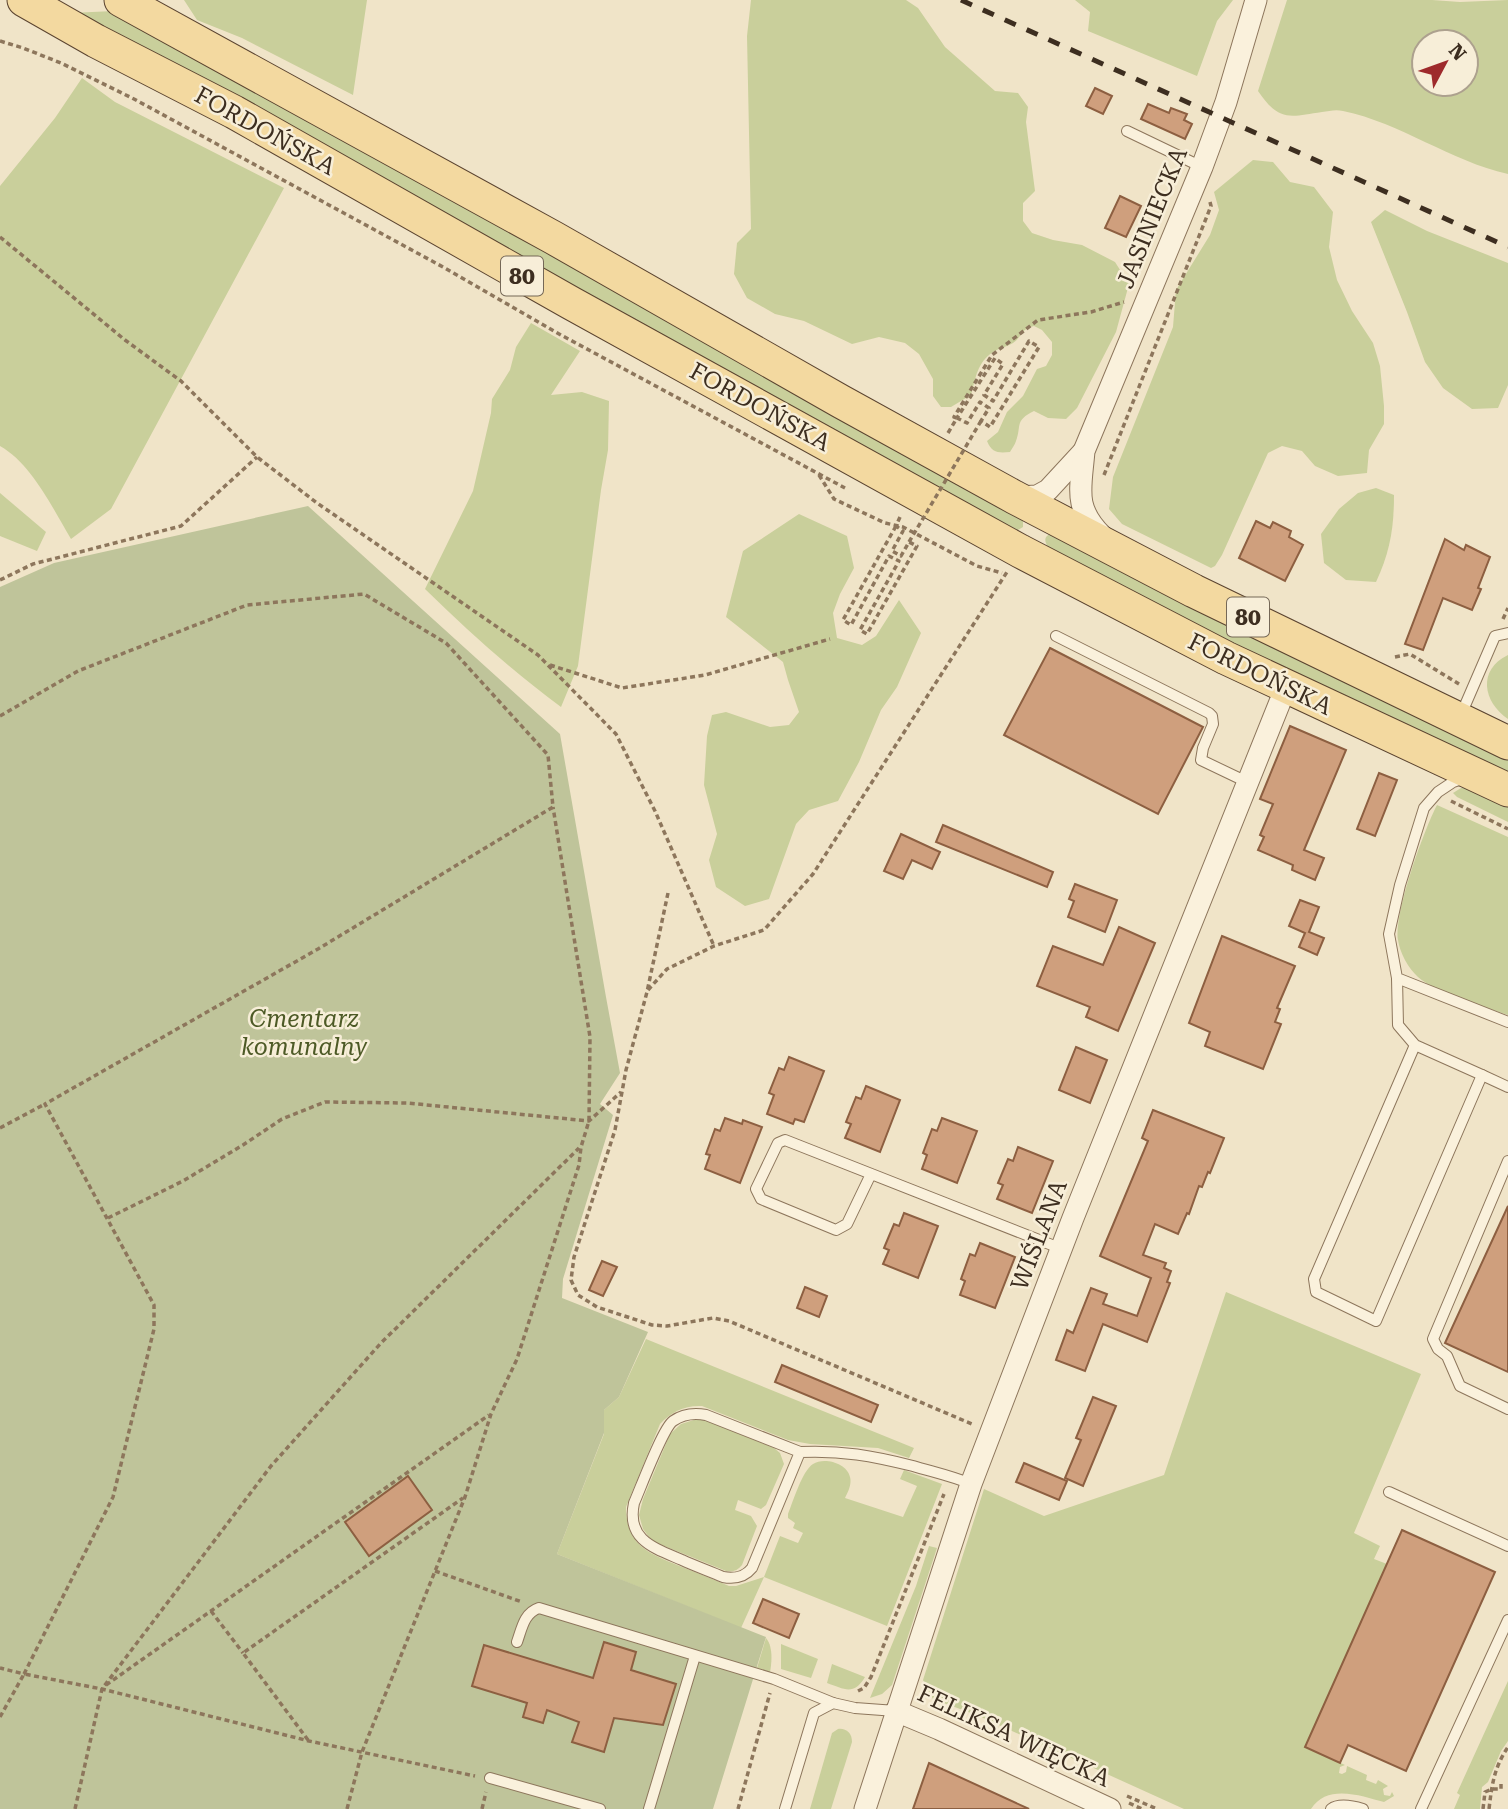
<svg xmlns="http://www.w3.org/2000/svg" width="1508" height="1809" font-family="'Roboto Serif',serif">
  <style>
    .green { fill: #c9cf9b; fill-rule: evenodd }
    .cemetery { fill: #bfc49a }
    .building { fill: #cf9f7d; stroke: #8d5f41; stroke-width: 2 }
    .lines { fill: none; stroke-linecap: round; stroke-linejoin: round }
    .lane-casing { stroke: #8d765c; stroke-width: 12 }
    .street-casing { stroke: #8d765c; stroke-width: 23 }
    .primary-casing { stroke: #5b4430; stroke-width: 35 }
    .path { stroke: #8d765c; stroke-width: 3.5; stroke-dasharray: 5 3.5; stroke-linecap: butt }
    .lane { stroke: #faf1dc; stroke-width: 10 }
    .street { stroke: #faf1dc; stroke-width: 21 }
    .primary { stroke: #f3d9a0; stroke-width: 33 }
    .rail { stroke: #3d2e20; stroke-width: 5; stroke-dasharray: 12 12; stroke-linecap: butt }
    .path-bridge { stroke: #8d765c; stroke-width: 3.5; stroke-dasharray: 5 3.5; stroke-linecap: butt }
    .labels { text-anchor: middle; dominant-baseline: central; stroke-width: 5; stroke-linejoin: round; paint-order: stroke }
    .shield { fill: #f7eed8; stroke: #756857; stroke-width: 2 }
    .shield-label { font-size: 23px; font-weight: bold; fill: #3d2e20 }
    .street-label { font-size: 24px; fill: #3d2e20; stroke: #f7eed8 }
    .park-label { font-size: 24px; font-style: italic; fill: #4d5a26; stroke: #f7eed8 }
  </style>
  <rect width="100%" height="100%" fill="#f0e4c8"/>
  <g class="green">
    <path d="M184,0H367L353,95L242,38L197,20Z"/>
    <path d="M751,0H906L918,8L945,47L995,91L1018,93L1028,107L1026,122L1035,191L1023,203V221L1032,233L1053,240L1082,245L1115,262L1129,284L1116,332L1077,408L1066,419L1048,418L1034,411C1014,421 1022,425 1016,441C1015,445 1012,448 1010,452C998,453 992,453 987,441L998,432L1007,412L1023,396L1037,369L1046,366L1052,355V342L1042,330L1034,326C1018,331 1024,335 1013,343C1007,347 999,348 993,352C977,363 976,377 971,395L951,407H941L933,396V379L919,354L905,343L879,337L852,344L804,321L775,314L747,298L734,274L737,243L751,229L747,36Z"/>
    <path d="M1075,0H1233L1217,21L1197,76L1088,31L1090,12Z"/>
    <path d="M1287,0H1432L1460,2L1508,0V174C1450,161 1401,123 1343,111C1336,109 1329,111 1322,112C1289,117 1279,122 1258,91ZM1466,42V84H1424V42Z"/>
    <path d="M114,11L1016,512L1023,521V527L1018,530L1005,532L70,13Z"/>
    <path d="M82,78L115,102L284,188L111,509L71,539C53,509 32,464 0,446V186L55,118Z"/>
    <path d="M1253,160L1273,162L1290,182L1314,187L1333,212L1329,247L1337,280L1352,311L1373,343L1380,366L1384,406V424L1369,450L1367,473L1338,476L1315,466L1302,451L1282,446L1268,453L1222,555L1215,566L1211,568L1122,524L1109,509L1113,477L1173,327L1176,290L1210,235L1219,210L1214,192Z"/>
    <path d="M1385,210L1427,231L1508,263V385L1498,408L1472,409L1443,388L1425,362L1407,312L1371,222Z"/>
    <path d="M531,323L580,351L551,395L582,392L609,401L608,450L601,490L578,666L561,707C512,671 468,631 425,589L473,491L491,413L492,399L510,370L516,347Z"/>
    <path d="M1376,488L1394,495C1394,528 1390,552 1376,582L1346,580L1324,563L1321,534L1339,509L1358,493Z"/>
    <path d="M0,493L46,532L37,551L0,536Z"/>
    <path d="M799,514L847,536L854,568L840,594L833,613L837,638L862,645L876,636L899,600L921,633L897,687L881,710L859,762L838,801L809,810L796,824L769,899L745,906L716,887L709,860L717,834L704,785L707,736L712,715L726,712L770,727L789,725L799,712L788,680L783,662L726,617L743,551Z"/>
    <path d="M1053,533L1508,756V777L1336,697L1049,549C1044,541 1043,536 1053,533Z"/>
    <path d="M1508,655V719C1483,702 1477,670 1508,655Z"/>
    <path d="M1461,788H1469L1508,804V822L1457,797L1453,793Z"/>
    <path d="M1437,805L1508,837V1015C1485,1007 1434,992 1418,977C1408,968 1400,953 1398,940C1394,912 1424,830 1437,805Z"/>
    <path d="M1226,1292L1421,1374L1354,1533L1380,1546L1374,1559L1387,1564L1305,1747L1345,1765L1340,1767L1339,1773L1342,1774L1346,1772L1347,1766L1367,1775L1366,1780L1376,1784L1378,1780L1388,1786L1383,1789L1384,1795L1390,1796L1392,1792L1394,1796L1384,1802C1362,1796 1327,1783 1311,1809H1184L979,1716L933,1699L923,1680L984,1489L1044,1516L1164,1475Z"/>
    <path d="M646,1339L914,1448L909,1458L878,1448L810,1444L788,1440L702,1406C685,1405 671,1412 660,1424L626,1507C626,1547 651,1554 682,1567C698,1573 714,1580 729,1586H736L764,1577L780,1536L798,1543L803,1533L793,1528L795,1523L788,1518V1514C793,1502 802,1471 813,1464C824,1457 847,1463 850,1477C852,1484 848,1492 845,1498L903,1517L917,1486L900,1479L904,1470L942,1484L887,1626L764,1577L741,1628L557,1554L604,1434V1410L619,1397Z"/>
    <path d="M697,1419L706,1420L774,1448L780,1453L784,1464L766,1505L761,1509L738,1500L735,1510L751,1516L757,1526L742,1565C737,1571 733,1572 726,1571L652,1541L643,1529L639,1515L643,1499L670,1434L681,1424Z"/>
    <path d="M929,1546L937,1548L892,1685L882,1694L870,1698L916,1586Z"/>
    <path d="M766,1638C773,1646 772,1662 770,1672L757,1668Z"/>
    <path d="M781,1644L818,1659L811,1678L781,1669Z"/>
    <path d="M832,1664L865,1677C854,1696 844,1689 827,1683Z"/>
    <path d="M1508,1681V1741L1501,1751L1488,1782L1482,1787L1480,1809H1454L1460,1795L1457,1793Z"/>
    <path d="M838,1729C846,1728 852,1733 852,1742L831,1809H810L832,1733Z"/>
  </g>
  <path class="cemetery" d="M308,506L560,734L606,997L620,1073L600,1104L613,1115L563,1279L562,1298L648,1332L619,1397L604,1410V1433L557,1554L766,1637L713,1809H0V587L54,563Z"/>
  <g class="building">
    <path d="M1095,88L1112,96L1103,114L1086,106Z"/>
    <path d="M1148,104L1169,113L1171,108L1187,114L1184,120L1192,124L1185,139L1141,119Z"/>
    <path d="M1120,196L1141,206L1126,237L1105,228Z"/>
    <path d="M1256,521L1270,528L1273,522L1291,531L1289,537L1303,545L1285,581L1239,558Z"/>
    <path d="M1445,539L1464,550L1466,545L1490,557L1478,588L1481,589L1472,610L1443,598L1423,650L1405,644Z"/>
    <path d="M1050,648L1203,727L1158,814L1004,735Z"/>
    <path d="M1290,726L1346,750L1304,850L1324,858L1315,880L1292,870L1293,865L1258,850L1264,837L1260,835L1273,804L1260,799Z"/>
    <path d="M1379,773L1397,780L1375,836L1357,829Z"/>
    <path d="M943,825L1053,872L1047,887L936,842Z"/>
    <path d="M901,834L940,852L932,869L912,860L903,879L884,871Z"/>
    <path d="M1075,884L1117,900L1105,932L1068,917L1074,901L1069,899Z"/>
    <path d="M1300,900L1319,907L1309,932L1324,938L1317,955L1299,947L1305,933L1289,926Z"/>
    <path d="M1119,927L1155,943L1118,1031L1086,1017L1090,1007L1037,986L1053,946L1103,965Z"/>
    <path d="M1222,936L1295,966L1277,1008L1280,1009L1275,1022L1281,1024L1263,1069L1205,1046L1210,1032L1189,1023Z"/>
    <path d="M1076,1047L1107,1060L1090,1103L1059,1090Z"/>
    <path d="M789,1057L824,1071L804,1122L795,1119L793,1124L767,1114L774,1095L769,1093L779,1068L784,1070Z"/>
    <path d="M866,1086L900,1100L880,1152L845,1138L851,1124L846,1122L856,1097L861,1099Z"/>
    <path d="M1153,1110L1224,1138L1210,1173L1208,1172L1202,1187L1199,1186L1189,1214L1187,1213L1178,1234L1155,1224L1143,1255L1166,1263L1164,1268L1171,1271L1167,1282L1170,1283L1147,1342L1103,1324L1085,1371L1056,1360L1067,1330L1073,1333L1091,1288L1107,1294L1103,1304L1137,1316L1151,1278L1100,1256L1148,1141L1142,1138Z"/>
    <path d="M725,1118L742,1124L743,1120L762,1127L740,1183L705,1169L710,1155L706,1154L715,1129L720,1131Z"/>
    <path d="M942,1118L977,1131L957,1183L922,1169L927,1155L923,1153L932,1129L937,1131Z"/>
    <path d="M1018,1147L1053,1161L1032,1213L997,1199L1003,1185L998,1183L1008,1159L1013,1161Z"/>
    <path d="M1508,1206V1372L1445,1343Z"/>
    <path d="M904,1213L938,1226L918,1278L883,1264L889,1250L884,1248L894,1224L899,1226Z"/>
    <path d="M980,1243L1015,1257L995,1308L960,1295L965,1281L961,1279L970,1254L975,1256Z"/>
    <path d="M602,1261L617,1267L603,1296L589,1290Z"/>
    <path d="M805,1287L827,1296L819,1317L797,1308Z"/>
    <path d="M782,1365L878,1405L871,1422L775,1382Z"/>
    <path d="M1093,1397L1116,1406L1083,1486L1065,1478L1081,1440L1076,1438Z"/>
    <path d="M1024,1463L1067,1481L1059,1500L1016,1482Z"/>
    <path d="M408,1476L432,1510L369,1556L345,1522Z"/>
    <path d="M1402,1530L1495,1572L1406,1771L1348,1745L1340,1763L1305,1747Z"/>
    <path d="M763,1599L799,1614L789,1638L753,1623Z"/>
    <path d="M604,1642L636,1652L631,1670L676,1684L663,1725L614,1718L604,1752L572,1742L579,1722L547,1710L543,1723L523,1717L527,1703L472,1686L484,1645L593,1678Z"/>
    <path d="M929,1763L1029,1809H913Z"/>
  </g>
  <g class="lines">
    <g class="lane-casing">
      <g id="lane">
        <path d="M1127,131L1202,167"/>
        <path d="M1056,636L1209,713L1212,716L1213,724L1203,748L1201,760L1247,782"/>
        <path d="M1460,717L1495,636L1508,633"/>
        <path d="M1465,778L1453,782L1438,792L1424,808L1400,885L1389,934L1397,978L1508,1022"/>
        <path d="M1397,978L1398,1025L1415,1045L1314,1279L1316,1292L1376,1321L1482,1075L1415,1045"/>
        <path d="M1482,1075L1508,1087"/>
        <path d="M1508,1161L1433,1339L1438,1349L1447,1356L1460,1386L1508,1409"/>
        <path d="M871,1174L847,1224L836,1230L761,1199L756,1189L778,1143L785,1140L1062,1249"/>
        <path d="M800,1452L706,1415C695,1413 683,1414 673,1421C663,1428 641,1487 634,1503C626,1540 654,1548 682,1560C695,1566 709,1571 723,1577C734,1579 744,1578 752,1568L800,1452C841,1450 873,1456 913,1466C933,1472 952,1476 971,1484"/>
        <path d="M1389,1492L1508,1546"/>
        <path d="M517,1642C522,1628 524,1613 539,1608L774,1679L833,1703"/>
        <path d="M490,1778L600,1809"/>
        <path d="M649,1809L695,1656"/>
        <path d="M785,1809L814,1713L833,1703L855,1708L896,1711"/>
        <path d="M1331,1809C1339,1803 1353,1806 1363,1809"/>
        <path d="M1421,1809L1508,1620"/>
      </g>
    </g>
    <g class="street-casing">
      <g id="street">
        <path d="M1017,497L1037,496L1048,490L1084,451"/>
        <path d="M1102,536C1073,507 1081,489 1084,451L1202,167L1226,102L1256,0"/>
        <path d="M896,1711L939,1729L1110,1809"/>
        <path d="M865,1809L971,1484L1073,1218L1286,687"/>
      </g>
    </g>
    <g class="primary-casing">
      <g id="primary">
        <path d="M24,0L96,41L234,112L571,303L1020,551L1226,658L1508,790"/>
        <path d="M121,0L554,238L840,401L1014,497L1194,591L1508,743"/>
      </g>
    </g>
    <g class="path">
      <path d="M0,41L23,48L61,63L134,99L443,267L561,335L845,488"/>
      <path d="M0,237L125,340L181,381L257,457L317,503L538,655L616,734L655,811L714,946"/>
      <path d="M957,418L954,417L992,355L1038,320L1091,312L1124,302"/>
      <path d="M948,433L957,418L967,423L980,402L989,408L981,421L990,427L1039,347L1029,341L993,401L984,395L1003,364L995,358L957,418"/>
      <path d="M819,475L834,499L885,523L903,527L977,566L1002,573"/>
      <path d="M1104,475L1211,206L1210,202"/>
      <path d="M896,526L843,620L851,625L889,556L899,561L860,630L867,634L917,546L909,542L901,556L892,551L903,531L896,526L900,517"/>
      <path d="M0,580L33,564L181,526L257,457"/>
      <path d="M1503,619L1508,608"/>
      <path d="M1395,657L1410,654L1459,684"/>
      <path d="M550,665L622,688L705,675L830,639"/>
      <path d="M0,716L78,671L247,605L364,594L446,643L548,755L553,807L318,949L45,1104L154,1305V1329L113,1497L24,1674L0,1668"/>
      <path d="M1451,801L1508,829"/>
      <path d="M668,893L647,992L626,1070L615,1130L574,1257L571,1280L578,1295L597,1307L652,1325L667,1326L713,1318L729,1321L972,1424"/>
      <path d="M648,990L667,969L714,946L764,930L813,874L1007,572"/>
      <path d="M0,1128L45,1104"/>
      <path d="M108,1218L183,1181L243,1145L282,1119L325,1102L407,1103L589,1121L621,1092"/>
      <path d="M435,1571L522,1602"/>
      <path d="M211,1611L243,1653"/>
      <path d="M106,1685L489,1415"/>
      <path d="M858,1691L864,1688L871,1677L944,1494"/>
      <path d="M0,1717L24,1674L102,1689L309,1741L475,1776"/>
      <path d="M308,1740L243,1653L463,1498"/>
      <path d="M1127,1796L1157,1809"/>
      <path d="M1129,1803L1142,1809"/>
      <path d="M75,1809L102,1689L271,1466L381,1343L579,1148"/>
      <path d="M347,1809L362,1752L465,1497L491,1414L517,1359L579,1165L581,1147L589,1121L590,1037L553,807"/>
      <path d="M482,1809L486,1792"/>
      <path d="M738,1809L770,1693"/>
      <path d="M1483,1809L1485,1792L1492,1789H1501V1784"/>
      <path d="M1489,1809C1492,1784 1494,1768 1508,1747"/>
    </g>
    <use href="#lane" class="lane"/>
    <use href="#street" class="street"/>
    <use href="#primary" class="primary"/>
    <path class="rail" d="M961,0L1508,247"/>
    <path class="path-bridge" d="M909,542L981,421"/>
  </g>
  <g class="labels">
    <g class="shield">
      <rect x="501" y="256.5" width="42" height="39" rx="5"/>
      <rect x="1227" y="597.5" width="42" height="39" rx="5"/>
    </g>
    <g class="shield-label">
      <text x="522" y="276">80</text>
      <text x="1248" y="617">80</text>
    </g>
    <g class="street-label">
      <text transform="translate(265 131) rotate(29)">FORDOŃSKA</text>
      <text transform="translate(1152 218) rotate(-68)">JASINIECKA</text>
      <text transform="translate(760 407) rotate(29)">FORDOŃSKA</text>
      <text transform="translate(1260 674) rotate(26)">FORDOŃSKA</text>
      <text transform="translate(1039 1235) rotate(-69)">WIŚLANA</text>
      <text transform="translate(1014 1736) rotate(25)">FELIKSA WIĘCKA</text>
    </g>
    <g class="park-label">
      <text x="304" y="1019">Cmentarz<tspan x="304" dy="28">komunalny</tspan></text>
    </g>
  </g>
  <g transform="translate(1445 63) rotate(49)"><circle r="33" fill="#f7eed8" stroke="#ada18e" stroke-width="2"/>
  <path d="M0-5L12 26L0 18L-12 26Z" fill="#9e2a2b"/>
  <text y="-10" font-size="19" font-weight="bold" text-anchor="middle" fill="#3d2e20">N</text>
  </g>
</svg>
